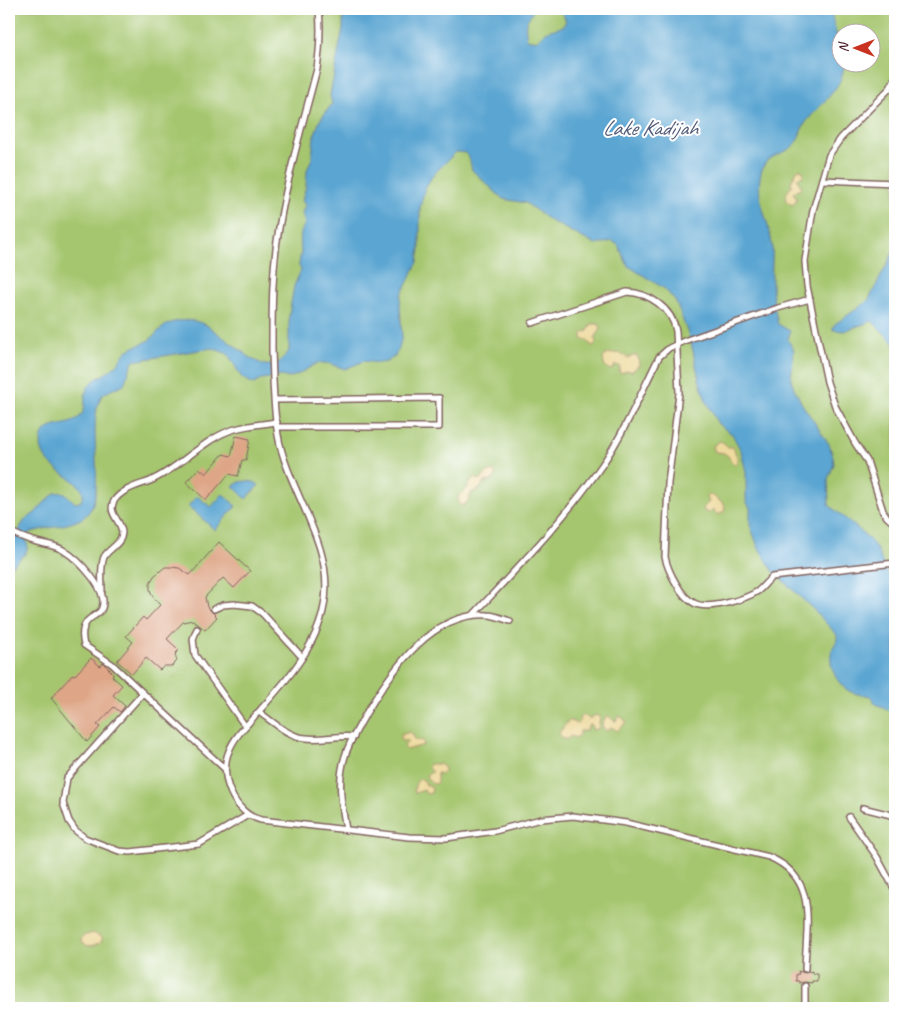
<svg xmlns="http://www.w3.org/2000/svg" width="904" height="1017" font-family="Caveat,sans-serif">
  <style>
    .green { fill: #a5c66e; stroke: #78724c; fill-rule: evenodd }
    .sand { fill: #eeda9e; stroke: #9c7c64 }
    .water { fill: #5aa5d2; stroke: #52627e }
    .building { fill: #dea586 }
    .lines { fill: none; stroke-linecap: round; stroke-linejoin: round }
    .lane-casing { stroke: #836461; stroke-width: 8 }
    .lane { stroke: #fff; stroke-width: 5 }
    .labels { text-anchor: middle; dominant-baseline: central; stroke-width: 4; stroke-linejoin: round; paint-order: stroke }
    .water-label { font-size: 22px; font-style: italic; fill: #515b76; stroke: #fff }
  </style>
  <rect width="100%" height="100%" fill="#fff"/>
  <filter id="ink" filterUnits="userSpaceOnUse"><feTurbulence type="fractalNoise" baseFrequency=".02" numOctaves="2"/><feDisplacementMap in="SourceGraphic" scale="10" xChannelSelector="R" yChannelSelector="G"/><feConvolveMatrix kernelMatrix="1 2 1 2 8 2 1 2 1" color-interpolation-filters="sRGB"/></filter>
  <filter id="wash" filterUnits="userSpaceOnUse"><feTurbulence type="fractalNoise" baseFrequency=".0096" numOctaves="4" result="noise"/><feDisplacementMap in="SourceGraphic" scale="20" xChannelSelector="R" yChannelSelector="G"/><feGaussianBlur stdDeviation="1.12" result="paint"/><feColorMatrix in="noise" values="0 0 0 0 0 0 0 0 0 0 0 0 0 0 0 0 0 1.4 0 .05"/><feComposite in="paint" operator="in"/></filter>
  <g filter="url(#wash)">
    <rect width="100%" height="100%" fill="#eee4c6"/>
    <path class="green" d="M9,9H895V1008H9ZM842,32H872V62H842Z"/>
    <g class="sand">
      <path d="M801,169L804,173L803,176L797,179L802,188L793,193L797,198L793,205L786,201V194L792,185L791,182L797,170Z"/>
      <path d="M591,324H599L601,329L595,338L596,343L594,346L591,345L587,340L582,339V333L588,331Z"/>
      <path d="M620,353L628,358L636,355L638,357L639,365L631,372L629,370L621,373L619,372L620,366L615,365L614,368L610,370L604,365L603,358L607,354Z"/>
      <path d="M720,441L724,443L728,447H733L738,459L736,464H733L728,456L724,453L715,452L713,446Z"/>
      <path d="M494,471L496,476L491,481L484,482L480,489L472,492L468,501L463,506L459,504L458,497C461,493 466,491 468,487C471,482 470,481 474,478L481,480L486,473Z"/>
      <path d="M708,495L714,496C717,501 722,501 725,506L724,512L717,515L713,509L709,513L705,512L703,508L709,502L707,498Z"/>
      <path d="M583,715L590,719L595,715L600,717L598,729L593,730L591,725H589L586,731H580L579,735L575,738L571,736L567,739H562L559,733L568,721H572L576,724L580,722L579,718Z"/>
      <path d="M607,716H609L614,721H616L618,716H620L627,722L617,731L612,727L607,731L603,728L602,723Z"/>
      <path d="M409,732L413,734L415,740L423,741L424,745L406,750L404,746L409,741H401V735Z"/>
      <path d="M429,764H440L445,768L442,774L437,773V783L435,784C430,784 427,779 426,775L432,772L428,768Z"/>
      <path d="M419,779L424,780L426,785L431,787L432,789L431,793L426,794L424,790L415,793C413,789 416,782 419,779Z"/>
      <path d="M93,933L102,937V941C95,946 86,949 81,940L83,936Z"/>
    </g>
    <g class="water">
      <path d="M343,9H534C526,24 524,19 527,39C542,43 537,38 546,32C550,29 558,29 563,26L566,21L564,16L557,9H830L841,53L842,62L844,63C845,88 817,106 804,125C800,131 799,141 794,145C785,155 769,154 763,167C752,194 769,218 772,245C773,257 771,270 772,283C772,297 775,310 778,324L790,331L788,340L794,350L791,379L794,388L802,404L829,444L833,456L834,464L828,479L829,505C844,518 862,530 874,545C883,558 882,571 895,582V716L889,710L876,704L870,696C865,694 859,695 854,693C839,689 829,668 831,654C832,646 838,643 837,635L816,612L774,572L758,547L750,525V508L746,501V472L741,451L732,434L718,424L706,401L699,379L691,342L676,302L665,289L628,266L618,245L612,241L596,245L549,220L526,203L503,199L472,170L469,157L466,153L456,152L433,175L425,188L420,207V249L418,262L401,295L400,305L402,336L399,348L395,356L387,362L378,363L364,361L345,369L327,363H317L299,374L289,378L281,376L262,379L254,384L242,378L228,354L212,348L133,361L124,384L103,394C82,423 113,502 81,519C65,527 45,527 29,533L26,537L28,547L25,554L9,568V541L18,534L21,526L25,520L35,513L44,503L55,493L62,492L66,494L75,503L80,502C97,480 39,474 41,442C42,419 72,430 81,415C87,408 83,398 87,389C93,378 104,376 113,368C120,364 121,355 127,351C133,346 141,345 148,341C154,337 158,330 165,326C177,318 196,319 208,326L252,359L264,365H271L280,362L289,351V315L294,286L301,270L299,266C299,262 300,258 301,254C301,244 298,233 305,224L302,213L305,205L302,201L306,186L307,170L312,158L314,136L320,120L332,104L330,95L343,28Z"/>
      <path d="M895,249V344L872,321L844,331L833,330V328L835,324L864,304L869,299Z"/>
      <path d="M245,481L254,482L259,485L246,499L233,486L240,482Z"/>
      <path d="M223,494L236,506L215,530L188,506L197,496L211,507Z"/>
    </g>
    <g id="blocks">
      <g class="building">
        <path d="M236,436L250,439L246,460H242L238,476L229,474L206,500L186,482L199,468L206,474L223,454L231,456Z"/>
        <path d="M219,542L250,571L234,588L223,578L205,597L207,607L217,617L205,630L193,620L183,622L167,639L179,650L175,654L177,661L172,666H164L160,670L146,658L132,674L117,661L133,642L126,636L143,617L146,620L160,605L153,597L150,590V583L154,576L165,567H172L179,568L190,575Z"/>
        <path d="M91,658L100,666L103,663L114,674L112,676L122,685L113,695L125,706L120,712L114,707L97,725L100,727L87,742L51,698L73,674L75,675Z"/>
        <path d="M798,971L805,973L812,971V974H817V981H812V983L805,982L799,983V981H796V974H799Z"/>
      </g>
    </g>
  </g>
  <g filter="url(#ink)">
    <use href="#blocks" fill-opacity="0" stroke="#836461" stroke-width="1"/>
    <g class="lines">
      <g class="lane-casing">
        <g id="lane">
          <path d="M319,9C321,30 320,48 317,69C303,122 288,174 279,228C272,268 272,309 272,350C273,378 273,407 278,435C288,493 336,545 324,606C317,646 287,680 261,709C250,722 235,735 229,751C218,776 234,814 261,820L409,837L446,838L495,831L541,819L573,816L626,823L769,857C819,878 806,925 805,969"/>
          <path d="M895,78L890,88L841,138L829,155L813,210L805,261L807,286L827,382L835,406L855,443L867,461L883,511L887,517L895,524"/>
          <path d="M822,180L895,183"/>
          <path d="M532,323L627,292C649,293 672,308 676,331L679,393L668,483L665,557C668,571 681,597 694,603C708,611 746,599 758,591C763,587 767,581 772,577L895,563"/>
          <path d="M275,400L439,398V427H277"/>
          <path d="M9,531C15,534 23,538 30,540C41,544 53,544 63,550C78,559 109,590 102,608C101,612 98,613 94,616C82,622 81,633 84,645L112,664L143,693"/>
          <path d="M102,591C102,581 100,567 104,557C109,548 121,545 122,533C122,521 107,514 114,501C122,489 137,486 150,481C179,469 205,437 235,429C248,425 263,424 277,422"/>
          <path d="M214,609L223,605L234,604L252,606L263,614L302,657"/>
          <path d="M473,615C518,567 565,519 602,465C625,431 641,393 659,357L669,348L684,341L778,308L810,299"/>
          <path d="M197,629L193,639L195,655L245,726"/>
          <path d="M259,712C273,722 289,737 306,738C322,740 338,735 354,737"/>
          <path d="M225,769L143,693L67,778L63,803L69,821L75,830L85,838L119,851L130,852L199,844L248,815"/>
          <path d="M863,808L895,816"/>
          <path d="M849,817L877,857L895,890"/>
          <path d="M346,830C343,810 338,789 342,769C345,748 358,728 368,710C393,669 433,611 488,615C495,615 503,619 510,621"/>
          <path d="M805,986V1008"/>
        </g>
      </g>
      <use href="#lane" class="lane"/>
    </g>
  </g>
  <g class="labels">
    <g class="water-label">
      <text x="650" y="128">Lake Kadijah</text>
    </g>
  </g>
  <rect width="904" height="1017" fill="none" stroke="#fff" stroke-width="30"/>
  <g transform="translate(856 48) rotate(270)"><circle r="24" fill="#ffffff" stroke="#b7a5aa"/>
  <path d="M0-4L9 19L0 12L-9 19Z" fill="#c8321e"/>
  <text y="-8" font-size="14" font-weight="bold" text-anchor="middle" fill="#4a1f2b">N</text>
  </g>
</svg>
